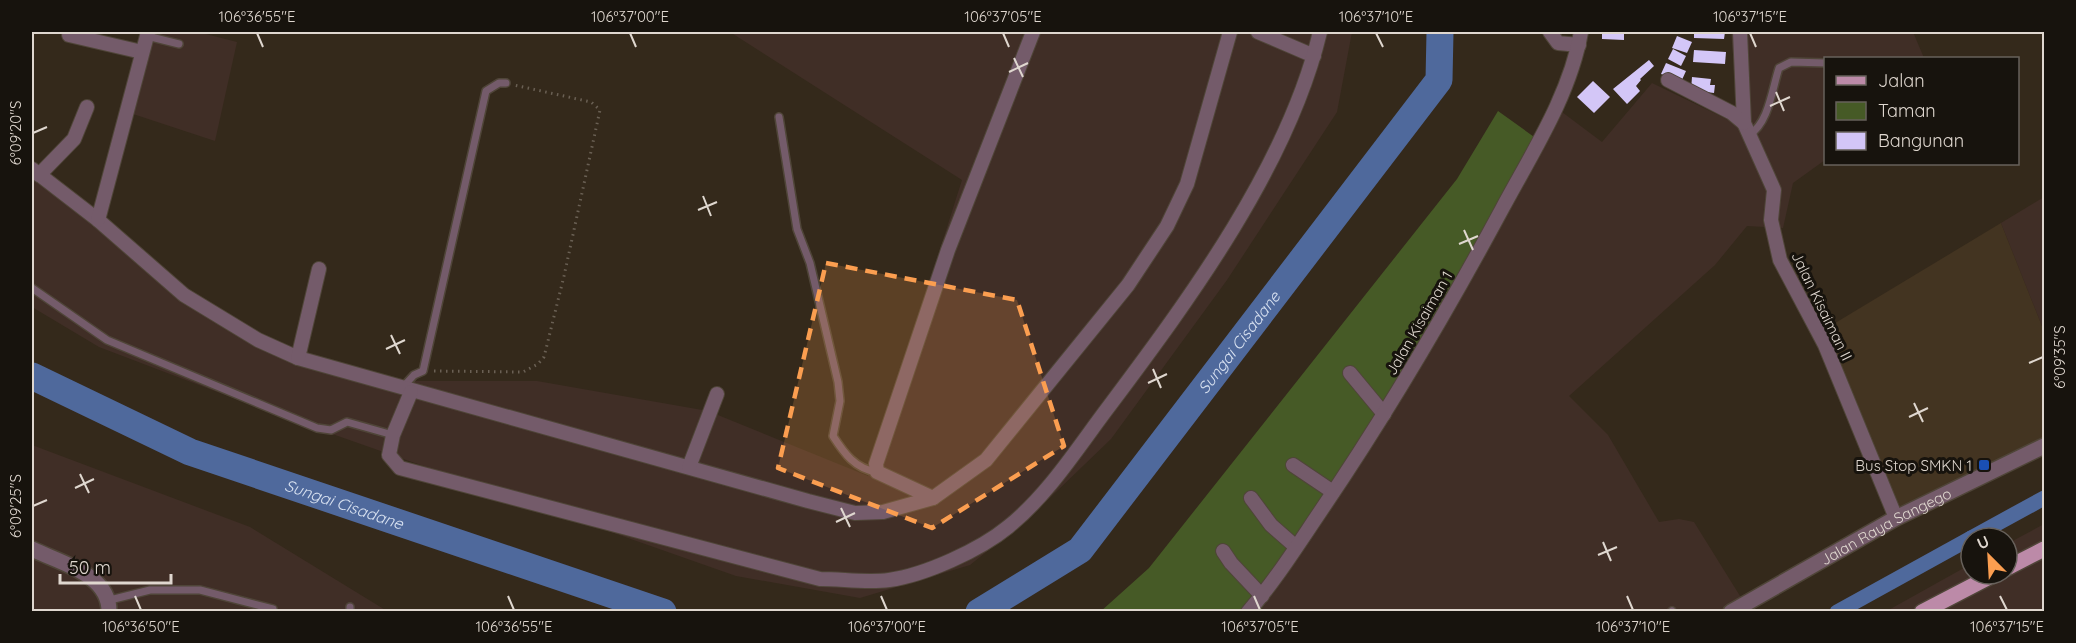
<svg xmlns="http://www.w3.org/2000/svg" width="2076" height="643" font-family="Quicksand,sans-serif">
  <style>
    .built { fill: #433421 }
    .industrial { fill: #402e26 }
    .green { fill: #465a26 }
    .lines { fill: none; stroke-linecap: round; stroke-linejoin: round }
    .canal { stroke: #4f699c; stroke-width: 15 }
    .river { stroke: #4f699c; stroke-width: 27 }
    .building { fill: #d3c6f7 }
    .service-casing { stroke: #4f4538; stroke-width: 10 }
    .minor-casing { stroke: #4f4538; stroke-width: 16 }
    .tertiary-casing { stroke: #4f4538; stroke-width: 18 }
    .primary-casing { stroke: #4f4538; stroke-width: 18 }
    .path { stroke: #6a6054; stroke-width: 3; stroke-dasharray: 1.5 4.5; stroke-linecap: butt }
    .service { stroke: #745b6a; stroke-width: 7 }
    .minor { stroke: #745b6a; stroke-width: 14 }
    .tertiary { stroke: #745b6a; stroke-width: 15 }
    .primary { stroke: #bc8aa8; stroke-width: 15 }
    .marked { fill: #fb9e50; fill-opacity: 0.2; stroke: #fb9e50; stroke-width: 4.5; stroke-dasharray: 12 8; stroke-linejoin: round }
    .ticks { fill: none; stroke: #dfd7cf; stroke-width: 2 }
    .transit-dot { fill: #1a4fb4; stroke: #17130d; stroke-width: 2 }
    .labels { text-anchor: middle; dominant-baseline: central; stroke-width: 6; stroke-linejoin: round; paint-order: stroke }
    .street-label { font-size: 15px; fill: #dfd7cf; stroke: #17130d }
    .poi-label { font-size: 15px; fill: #dfd7cf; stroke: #17130d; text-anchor: end }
    .water-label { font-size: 16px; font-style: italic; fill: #d9e2f1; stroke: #17130d }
    .neatline { fill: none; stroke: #dfd7cf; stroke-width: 2 }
    .ticks-label { font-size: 15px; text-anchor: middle; fill: #dfd7cf }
  </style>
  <rect width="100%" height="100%" fill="#34291b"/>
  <path class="built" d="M2001,223L2044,331V454L1893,517L1817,334Z"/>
  <g class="industrial">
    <path d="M147,32H198L237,42L215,141L127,112Z"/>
    <path d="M730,32H1352L1337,112L1227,280L1111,439L1030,517L970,565L860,598L736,576L267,411L99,347L32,307V165L203,302L302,357L404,381H537L708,411L868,476L962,180Z"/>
    <path d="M1731,32H1913L1924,58H1826L1825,160L1793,183L1783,228L1747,226L1715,265L1569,396L1608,435L1659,522L1679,519L1694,522L1745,604L1733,612H1259L1396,408L1562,112L1602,142L1652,83L1739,125Z"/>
    <path d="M2044,197V331L2001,223Z"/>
    <path d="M32,445L250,527L387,611H32Z"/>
    <path d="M2044,524V611L1885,612L1971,564V574H2007V544Z"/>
  </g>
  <path class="green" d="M1498,111L1544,144L1396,408L1260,611L1100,612L1149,568L1457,179Z"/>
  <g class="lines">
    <g class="canal">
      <path d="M1971,538L2044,498"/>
      <path d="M1837,612L1971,538"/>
    </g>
    <g class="river">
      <path id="s1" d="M32,376L190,452L663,612"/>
      <path id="s2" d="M979,612L1080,550L1439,80L1440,32"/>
    </g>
  </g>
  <g class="building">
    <path d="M1602,32H1624V40L1602,39Z"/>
    <path d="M1694,32H1725L1724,39L1694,38Z"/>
    <path d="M1677,36L1692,42L1687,53L1672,48Z"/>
    <path d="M1673,49L1686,56L1681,66L1668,59Z"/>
    <path d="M1694,50L1726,52L1725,64L1693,62Z"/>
    <path d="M1649,60L1654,66L1640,79L1641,80L1636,86L1640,91L1627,104L1613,89Z"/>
    <path d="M1666,63L1686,71L1681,82L1661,74Z"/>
    <path d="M1692,77L1711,79L1710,85H1715L1714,93L1691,90Z"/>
    <path d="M1593,81L1610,97L1594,113L1577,97Z"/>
  </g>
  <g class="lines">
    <g class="service-casing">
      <g id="service">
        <path d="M147,36L179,44"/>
        <path d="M779,117L797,229L810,263L838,382L840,401L833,436C844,453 855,469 877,472"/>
        <path d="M1749,135C1769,123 1772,89 1779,68L1791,62L1826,63"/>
        <path d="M32,288L107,340L317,428L331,430L347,422L393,435"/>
        <path d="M402,388L414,375L423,371L486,91L499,83H506"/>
        <path d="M110,600L150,590H200L273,609"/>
        <path d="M350,612V607"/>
        <path d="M1671,612L1672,611"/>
      </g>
    </g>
    <g class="minor-casing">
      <g id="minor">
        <path d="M1258,32L1314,56"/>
        <path d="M1550,32L1558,43L1579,45"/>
        <path d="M1740,32L1744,123L1774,190L1771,220L1780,260L1825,345L1896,518"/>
        <path d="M69,35L142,52"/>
        <path d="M1668,80L1732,113L1744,123"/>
        <path d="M32,169L98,220L184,295L258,340L298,358L808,501L855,513L883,512L933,498L986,460L1128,285L1167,226L1187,184L1230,32"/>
        <path d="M39,175L74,139L87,107"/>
        <path d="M98,220L148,32"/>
        <path d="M298,358L319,269"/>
        <path d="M1350,373L1384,414"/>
        <path d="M411,392L393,435L389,455L400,468L820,579C842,579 867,583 889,580C925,575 980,550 1008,527C1049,494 1078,447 1110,405C1191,297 1288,165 1320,32"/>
        <path d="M1293,465L1333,492"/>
        <path d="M689,467L717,394"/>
        <path d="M933,498L877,472L876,464L948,250L1033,32"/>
        <path d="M1251,498L1271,525L1296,547"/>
        <path d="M1223,551L1231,563L1262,596"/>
        <path d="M1248,612C1275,581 1297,546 1320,512C1386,415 1446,313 1502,209C1532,153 1570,95 1581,32"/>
      </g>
    </g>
    <g class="tertiary-casing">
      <g id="tertiary">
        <path d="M32,549C60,563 110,574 109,612"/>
        <path id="s3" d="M1731,612L1896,518L2044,446"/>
      </g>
    </g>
    <g class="primary-casing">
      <g id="primary">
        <path d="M2007,568L2044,549"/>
        <path d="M1922,612L1995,574"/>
      </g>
    </g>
    <path class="path" d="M434,371L523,372L538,364L544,357L564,276L600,110L591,102L514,85"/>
    <use href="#service" class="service"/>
    <use href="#minor" class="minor"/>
    <use href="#tertiary" class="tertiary"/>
    <use href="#primary" class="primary"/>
  </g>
  <path class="marked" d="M826,263L1017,300L1064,446L932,528L778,468Z"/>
  <path class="ticks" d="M257,33L263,47M630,33L636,47M1003,33L1009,47M1376,33L1383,47M1750,33L1756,47M1014,58L1023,77M1009,72L1028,63M1776,92L1784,111M1770,106L1790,97M33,133L47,127M703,196L711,216M698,210L717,202M1464,230L1473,250M1459,244L1478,236M391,335L400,354M386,349L405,340M2029,363L2043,357M1153,369L1161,388M1148,383L1167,374M1914,403L1923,422M1909,417L1928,408M80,474L89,493M75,488L94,479M33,506L47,500M841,508L850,527M836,522L855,513M1603,542L1611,561M1598,555L1617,547M135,596L141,610M508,596L514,610M881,596L887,610M1254,596L1260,610M1627,596L1633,610M2000,596L2007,610"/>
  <rect class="transit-dot" x="1978" y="459" width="12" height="12" rx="3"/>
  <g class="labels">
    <g class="street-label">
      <text transform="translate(1822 306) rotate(64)">Jalan Kisaiman II</text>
      <text transform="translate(1419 323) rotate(-60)">Jalan Kisaiman 1</text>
      <text stroke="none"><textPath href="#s3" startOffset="177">Jalan Raya Sangego</textPath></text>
    </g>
    <g class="poi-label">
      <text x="1972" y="465">Bus Stop SMKN 1</text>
    </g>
    <g class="water-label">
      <text stroke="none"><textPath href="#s2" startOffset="380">Sungai Cisadane</textPath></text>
      <text stroke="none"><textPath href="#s1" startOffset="338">Sungai Cisadane</textPath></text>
    </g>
  </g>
  <rect width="2076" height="643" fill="none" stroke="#17130d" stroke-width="66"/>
  <rect x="1824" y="57" width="195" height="108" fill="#17130d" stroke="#67615b" stroke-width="1.5"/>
  <rect x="1836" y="76" width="30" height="9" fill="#bc8aa8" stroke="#67615b" stroke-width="1.5"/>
  <text x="1878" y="87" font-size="18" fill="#dfd7cf">Jalan</text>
  <rect x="1836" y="102" width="30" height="18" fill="#465a26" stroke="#67615b" stroke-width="1.5"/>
  <text x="1878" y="117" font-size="18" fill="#dfd7cf">Taman</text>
  <rect x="1836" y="132" width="30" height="18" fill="#d3c6f7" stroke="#67615b" stroke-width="1.5"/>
  <text x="1878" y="147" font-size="18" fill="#dfd7cf">Bangunan</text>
  <g transform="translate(1989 556) rotate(336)"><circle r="28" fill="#17130d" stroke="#67615b" stroke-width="1.5"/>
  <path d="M0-4.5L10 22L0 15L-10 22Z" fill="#fb9e50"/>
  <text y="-9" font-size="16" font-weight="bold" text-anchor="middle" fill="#dfd7cf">U</text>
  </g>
  <path d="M60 574v9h111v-9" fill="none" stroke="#dfd7cf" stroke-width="3"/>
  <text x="69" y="574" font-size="18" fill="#dfd7cf" stroke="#17130d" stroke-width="4.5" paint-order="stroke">50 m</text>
  <rect x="33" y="33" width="2010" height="577" class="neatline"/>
  <g class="ticks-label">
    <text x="257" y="22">106°36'55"E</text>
    <text x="630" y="22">106°37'00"E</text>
    <text x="1003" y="22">106°37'05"E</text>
    <text x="1376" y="22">106°37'10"E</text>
    <text x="1750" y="22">106°37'15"E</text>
    <text transform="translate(16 133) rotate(-90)" y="5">6°09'20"S</text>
    <text transform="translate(2060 357) rotate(-90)" y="5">6°09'35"S</text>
    <text transform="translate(16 506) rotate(-90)" y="5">6°09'25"S</text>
    <text x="141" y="632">106°36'50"E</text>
    <text x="514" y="632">106°36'55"E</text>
    <text x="887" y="632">106°37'00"E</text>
    <text x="1260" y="632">106°37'05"E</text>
    <text x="1633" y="632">106°37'10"E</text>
    <text x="2007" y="632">106°37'15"E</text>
  </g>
</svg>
